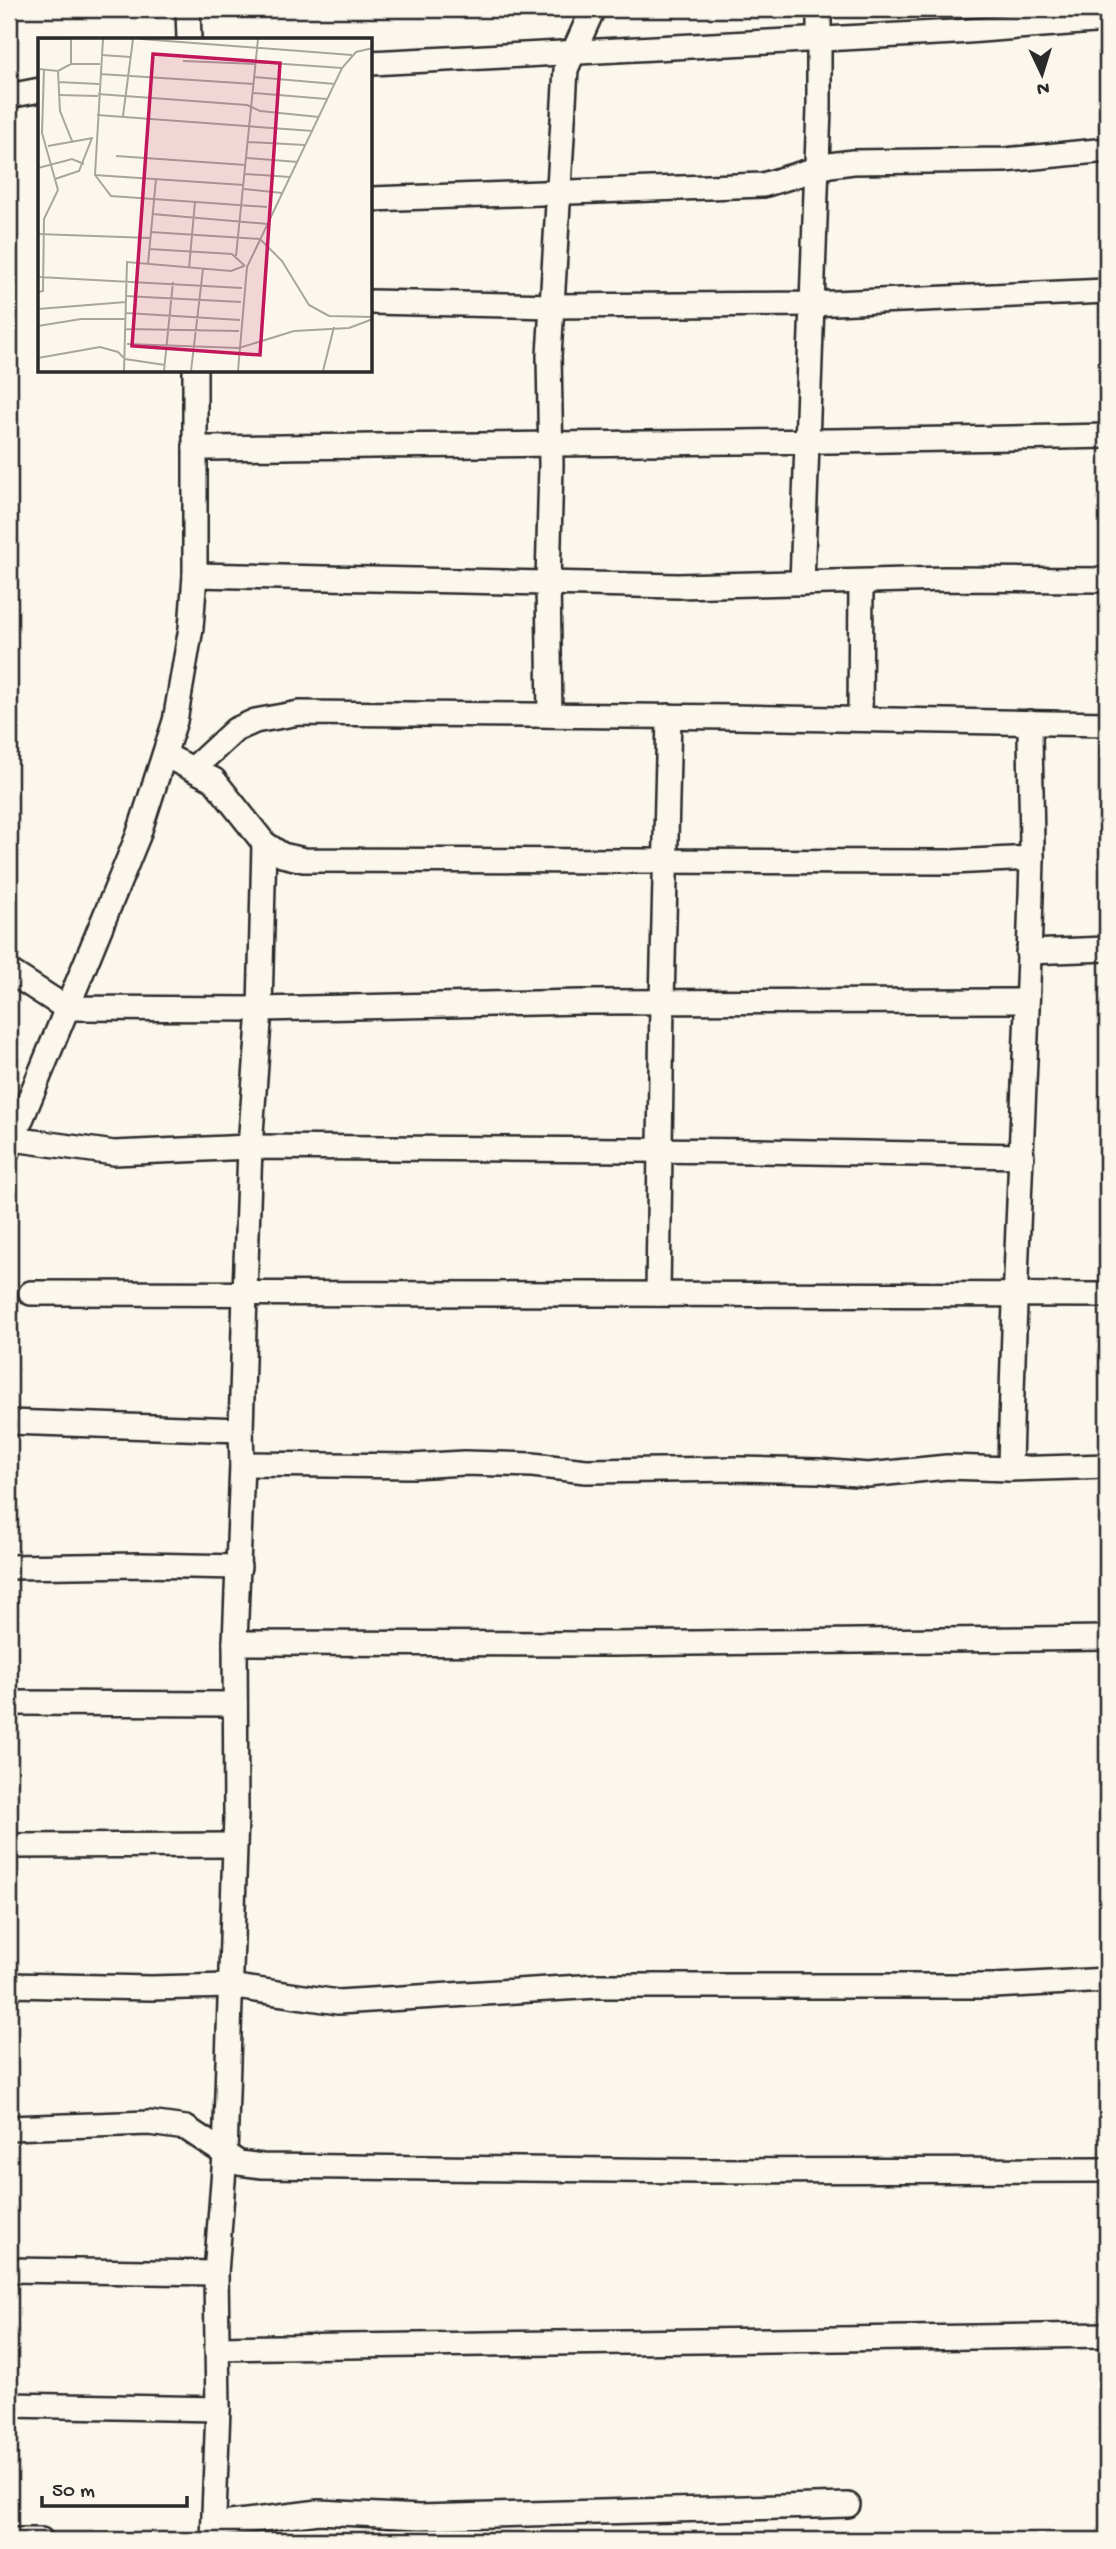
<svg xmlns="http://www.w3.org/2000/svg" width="1116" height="2549" font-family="'Gochi Hand',sans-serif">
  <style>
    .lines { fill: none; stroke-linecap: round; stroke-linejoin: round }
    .street-casing { stroke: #2b2b2b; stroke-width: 28 }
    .street { stroke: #fbf7ec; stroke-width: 23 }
    .inset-road { fill: none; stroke: #a8a59f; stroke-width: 2 }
    .view { fill: #c2185b; fill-opacity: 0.15; stroke: #c2185b; stroke-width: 3.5 }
    .inset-edge { fill: none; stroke: #2b2b2b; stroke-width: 3.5 }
  </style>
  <rect width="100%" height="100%" fill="#fbf7ec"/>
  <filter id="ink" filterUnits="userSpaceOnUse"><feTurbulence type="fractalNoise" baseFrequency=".0143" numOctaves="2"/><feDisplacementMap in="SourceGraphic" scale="14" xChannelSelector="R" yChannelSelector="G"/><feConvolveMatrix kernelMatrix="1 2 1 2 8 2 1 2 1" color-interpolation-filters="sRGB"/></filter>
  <g filter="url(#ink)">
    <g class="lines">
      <g class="street-casing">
        <g id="street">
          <path d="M188,9L189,40"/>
          <path d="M371,63L955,32L1107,20"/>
          <path d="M9,96L40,90"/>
          <path d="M371,199L763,185L830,165L853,162L1005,160L1107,150"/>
          <path d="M371,302L553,306L811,304L1107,291"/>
          <path d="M195,448C499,444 803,443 1107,436"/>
          <path d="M195,575L678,586L946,579L1107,580"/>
          <path d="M802,583L819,108V9"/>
          <path d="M550,715L548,582L551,465L549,356L566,69L593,9"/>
          <path d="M860,719L861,582"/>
          <path d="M165,755L214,780L264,843L282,855L304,860L952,862L1032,858"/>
          <path d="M194,768L235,730L255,721L299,713L733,717L1107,724"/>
          <path d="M1028,952L1107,949"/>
          <path d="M9,971L66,1008L260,1009L581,1002L1026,1001"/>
          <path d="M13,1139L114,1153L250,1147L759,1151L1022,1156"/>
          <path d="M9,1149L138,836L175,721L191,628L195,575V371"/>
          <path d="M31,1293L1107,1295"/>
          <path d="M658,1294L662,1002L669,716"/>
          <path d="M9,1422L241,1430"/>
          <path d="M242,1464L413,1466L464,1463L532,1465L586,1471L738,1469L819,1471L868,1475L947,1467L1010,1469L1107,1466"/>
          <path d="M1010,1469C1014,1265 1027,1063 1032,859C1032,814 1030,767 1030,722"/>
          <path d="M9,1567L140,1565L239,1567"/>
          <path d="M235,1643L614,1644L1107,1638"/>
          <path d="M9,1703L235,1704"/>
          <path d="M9,1846L234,1845"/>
          <path d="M9,1985L151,1988L229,1986L338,2002L597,1986H994L1107,1980"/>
          <path d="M9,2128L149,2123L186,2128L239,2163L262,2166L700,2171L1107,2170"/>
          <path d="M9,2270L216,2273"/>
          <path d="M217,2348L1107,2335"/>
          <path d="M9,2405L218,2409"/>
          <path d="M214,2525L319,2512L420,2517L848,2505"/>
          <path d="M9,2540H41"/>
          <path d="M213,2540L218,2409L216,2273L225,2155L236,1816L235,1643L242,1464L241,1430L245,1293L250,1147L260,1009L264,843"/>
        </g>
      </g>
      <use href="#street" class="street"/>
    </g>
  </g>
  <g transform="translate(38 38)">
    <rect width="334" height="334" fill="#fbf7ec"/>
    <path class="inset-road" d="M2,1H31M33,1V26M65,1L57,137L206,147M103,1L314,17M63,17L93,19M145,23L218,26M218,24L304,30M0,31L20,33L33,26H62M20,33L22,73L34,103M62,36L216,46M216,39L297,46M20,44L61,46M215,55L289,61M60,56L209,67L222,73L281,79M20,57L60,58M59,77L275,93M85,78L95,1M210,104L267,107M10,108L55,100M78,118L208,127M209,120L260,124M0,130L34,121L46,126M207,136L252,139M57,137L73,158L229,169M17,141L41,133L54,100M206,151L244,155M114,176L230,186M112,194L222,201L244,223L271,267L291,278L335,279M0,196L112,200M111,211L194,216L207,228M198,218L220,1M110,226L118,141M151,230L157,164M1,239L204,250M0,254L5,253L6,181L20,152L4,95L6,31M87,258L203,264M0,271L88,264M88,275L202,282M0,288L43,281H88M88,291L201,293M89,306L201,310L256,293L311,290L335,281M0,320L62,309L80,314L87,321L127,327M86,333L89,224L193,233L206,228M126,333L135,244M153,333L165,231M200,333L209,229L304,30L318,14L335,10M285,333L296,289"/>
    <path class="view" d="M115,16L242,25L222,317L94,308Z"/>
    <rect width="334" height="334" class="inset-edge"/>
  </g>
  <rect width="1116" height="2549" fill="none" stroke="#fbf7ec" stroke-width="35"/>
  <rect x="18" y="18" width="1081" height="2514" fill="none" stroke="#2b2b2b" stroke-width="2.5" filter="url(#ink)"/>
  <g transform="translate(1042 74) rotate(176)" stroke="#fbf7ec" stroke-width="5" paint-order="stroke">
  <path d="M0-5L12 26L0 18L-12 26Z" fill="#2b2b2b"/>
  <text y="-10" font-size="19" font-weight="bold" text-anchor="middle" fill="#2b2b2b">N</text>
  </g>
  <path d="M42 2496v10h145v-10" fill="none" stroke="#2b2b2b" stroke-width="3.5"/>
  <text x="52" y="2496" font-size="21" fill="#2b2b2b" stroke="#fbf7ec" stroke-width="5" paint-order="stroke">50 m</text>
</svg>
